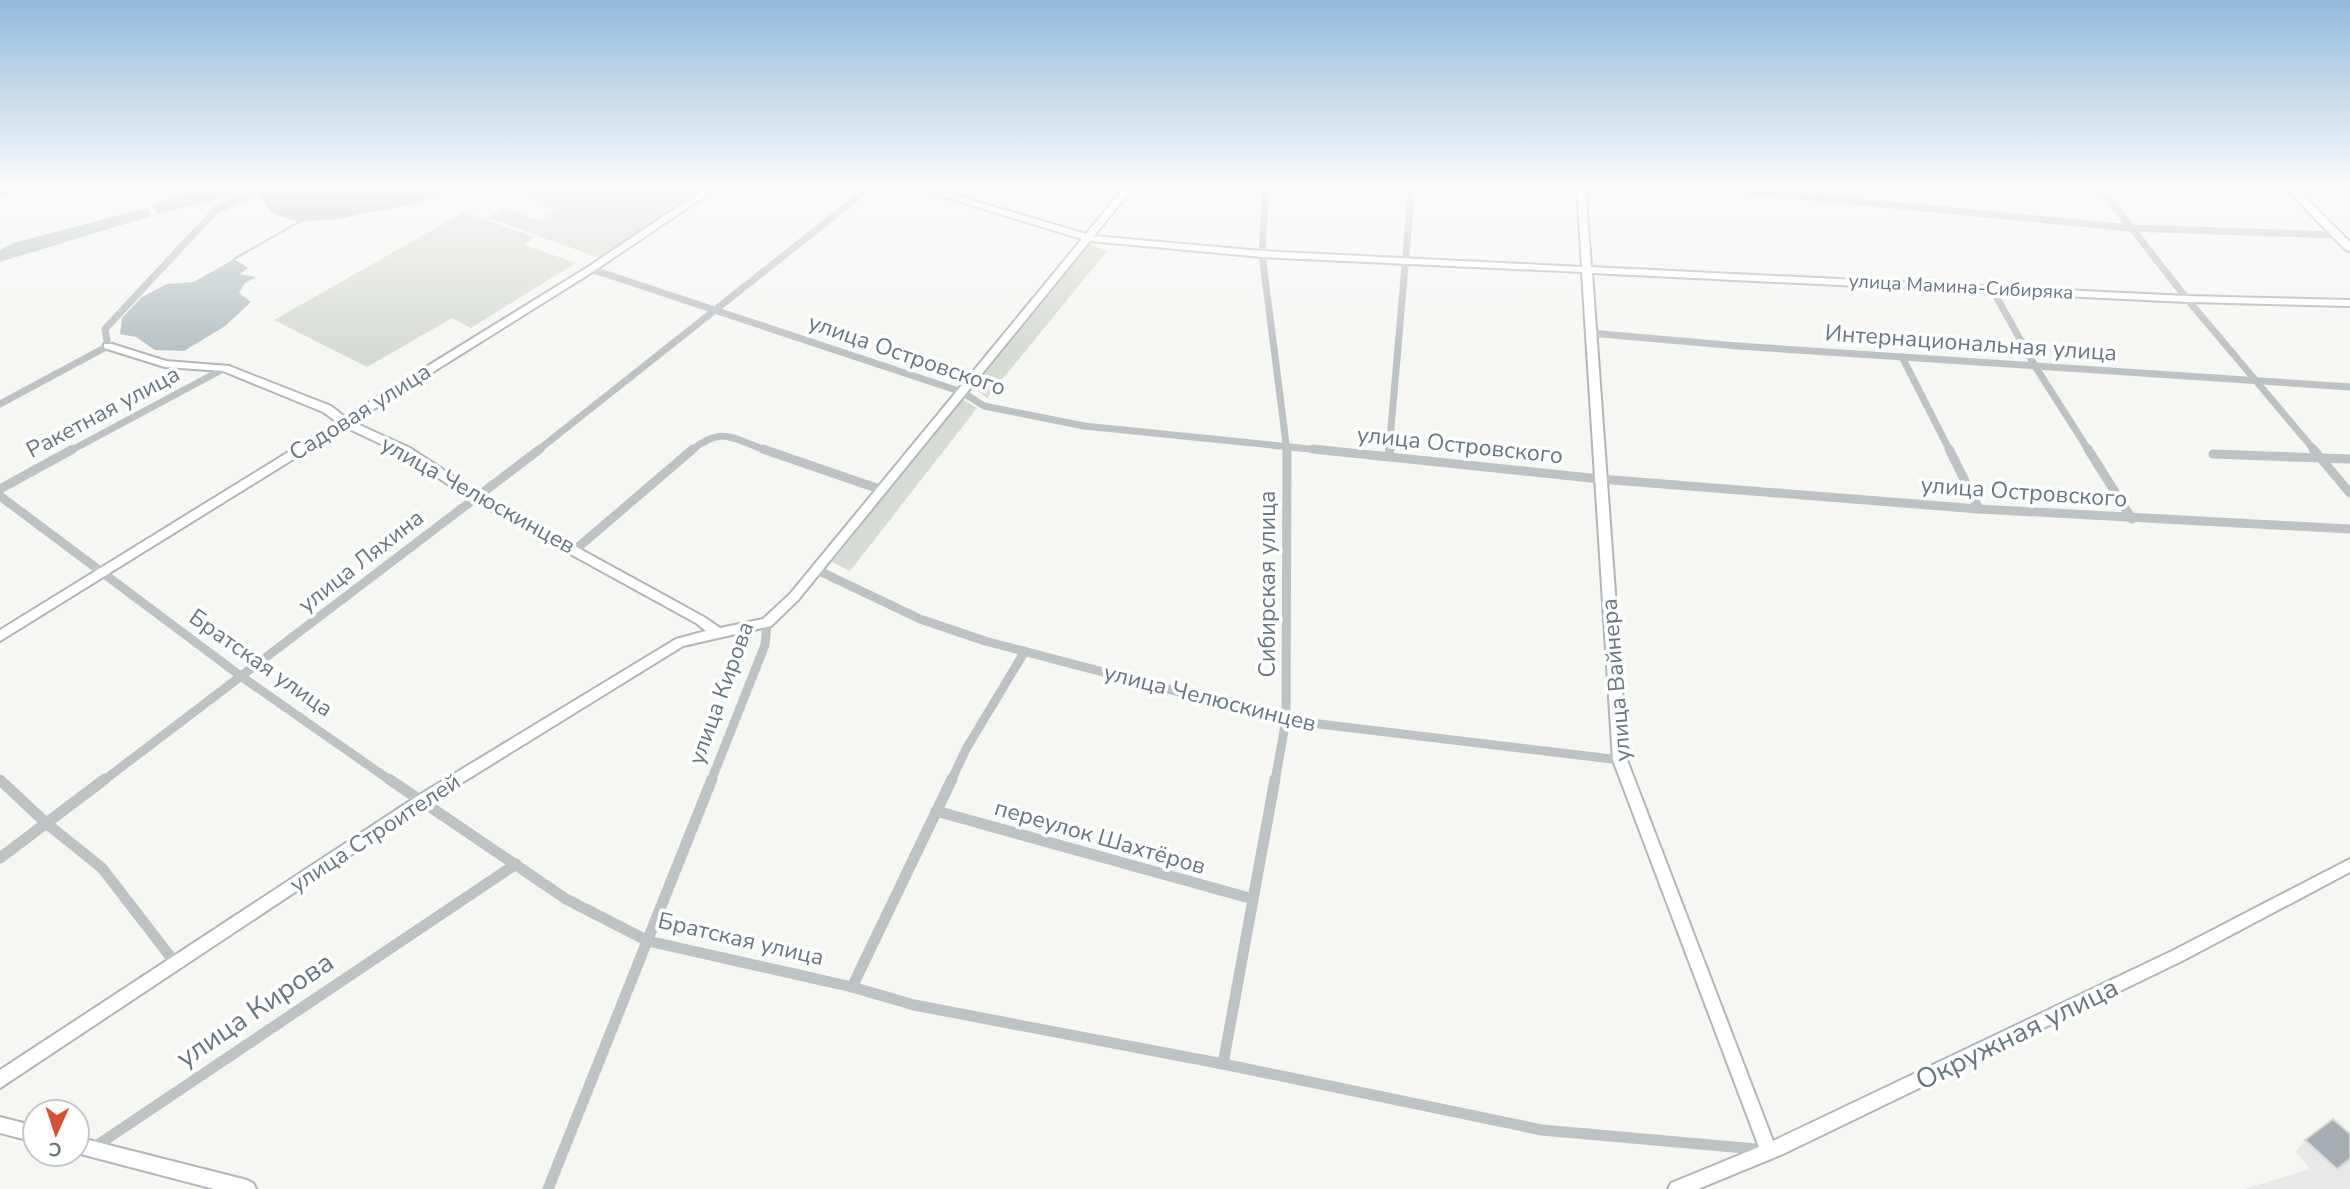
<svg xmlns="http://www.w3.org/2000/svg" width="2350" height="1189" font-family="'Nunito Sans',sans-serif">
  <style>
    .built { fill: #e7e8e7 }
    .green { fill: #d6dbd3 }
    .water { fill: #b6c2c5 }
    .lines { fill: none; stroke-linecap: round; stroke-linejoin: round }
    .stream { stroke: #b6c2c5; stroke-width: 2.5 }
    .building { fill: #a5adb2; stroke: #d8d8d6; stroke-width: 2 }
    .secondary-casing { stroke: #b0b6ba; stroke-width: 4 }
    .primary-casing { stroke: #b1b6b9; stroke-width: 4 }
    .street-far2 { stroke: #bdc2c5; stroke-width: 7 }
    .street-far1 { stroke: #bdc2c5; stroke-width: 9 }
    .street { stroke: #bdc2c5; stroke-width: 11 }
    .secondary { fill: #fff; fill-rule: evenodd }
    .primary { fill: #fff; fill-rule: evenodd }
    .labels { text-anchor: middle; dominant-baseline: central; stroke-width: 7; stroke-linejoin: round; paint-order: stroke }
    .far-street-label { font-size: 19px; fill: #677882; stroke: #fff }
    .street-label { font-size: 23px; fill: #677882; stroke: #fff }
    .near-street-label { font-size: 28px; fill: #677882; stroke: #fff }
  </style>
  <rect width="100%" height="100%" fill="#f6f6f3"/>
  <path class="built" d="M2333,1119L2350,1134V1189H2244L2310,1169L2296,1152L2305,1140Z"/>
  <g class="green">
    <path d="M512,185H699L707,188L600,258L488,218L504,208L540,221L555,211Z"/>
    <path d="M464,212L535,237L524,245L576,263L471,328L452,318L367,367L274,320Z"/>
    <path d="M1090,244L1107,251L987,398L974,387Z"/>
    <path d="M962,399L977,408L850,571L832,562Z"/>
  </g>
  <g class="water">
    <path d="M208,185H258L231,196L158,214L152,206Z"/>
    <path d="M278,185H456L422,202L338,219L299,222L271,213L259,195Z"/>
    <path d="M147,208L151,216L0,262V250L13,243Z"/>
    <path d="M234,259L248,268L240,274L256,277L245,283L239,293L251,302L225,326L184,351L155,350L136,337L120,334L122,318L142,297L167,284L194,282Z"/>
  </g>
  <g class="lines">
    <path class="stream" d="M234,259L299,222"/>
  </g>
  <path class="building" d="M2333,1119L2350,1134V1159L2337,1169L2305,1140Z"/>
  <g class="lines">
    <g class="secondary-casing">
      <g id="secondary">
        <path d="M710,185H721L594,271L353,422L410,448L480,494L704,617L720,628L763,619L790,594L1082,239L905,185H920L1086,234L1126,185H1135L1094,236L1262,251L1582,267L1577,185H1585L1591,267L2187,296L2350,300V306L2187,302L1592,273L1627,760L1773,1141L2172,951L2350,859V872L2182,961L1783,1154L1698,1189H1668L1671,1183L1759,1147L1613,760L1582,272L1262,257L1090,241L798,600L771,626L683,646L426,805L0,1088V1070L416,797L676,639L706,631L696,623L472,500L402,454L345,427L0,641V630L337,422L323,412L223,371L165,367L104,348V344H112L166,361L229,366L331,406L345,417L588,267Z"/>
        <path d="M0,1117L35,1126V1142L0,1133Z"/>
        <path d="M77,1137L247,1180L253,1183L256,1189H214L77,1153Z"/>
      </g>
    </g>
    <g class="primary-casing">
      <path id="primary" d="M2282,185H2293L2350,242V251L2346,250Z"/>
    </g>
    <g class="street-far2">
      <path d="M1266,185L1262,254L1287,451"/>
      <path d="M1685,185L2129,228L2336,235"/>
      <path d="M1816,185L1820,198"/>
      <path d="M2098,185L2187,299L2315,451"/>
      <path d="M0,193L29,185"/>
      <path d="M591,269L962,392L984,406L1084,426L1330,451"/>
      <path d="M1992,289L2035,366L2089,451"/>
      <path d="M1590,333L1738,346L2350,387"/>
      <path d="M1902,357L1950,451"/>
      <path d="M0,404L108,346L105,329L215,211L270,185"/>
      <path d="M70,451L225,368"/>
      <path d="M537,451L873,185"/>
      <path d="M691,451C722,425 733,439 768,451"/>
      <path d="M1389,451L1412,185"/>
    </g>
    <g class="street-far1">
      <path d="M763,449L882,490"/>
      <path d="M1313,449L1600,479L1979,509L2350,529"/>
      <path d="M1949,449L1979,509"/>
      <path d="M2088,449L2132,519"/>
      <path d="M2313,449L2350,493"/>
      <path d="M2213,454L2350,459"/>
      <path d="M1389,456L1390,449"/>
      <path d="M0,489L73,449"/>
      <path d="M0,496L242,677L391,781"/>
      <path d="M576,549L693,449"/>
      <path d="M815,569L920,619L985,641L1286,720L1620,760"/>
      <path d="M103,781L540,449"/>
      <path d="M711,781L765,645L767,623"/>
      <path d="M951,781L966,749L1025,651"/>
      <path d="M1275,781L1286,720L1287,449"/>
    </g>
    <g class="street">
      <path d="M389,779L566,899L648,941L852,987L914,1005L1223,1064L1542,1130L1767,1150"/>
      <path d="M0,780L46,823L102,868L176,964"/>
      <path d="M936,811L1253,899"/>
      <path d="M0,858L105,779"/>
      <path d="M852,987L952,779"/>
      <path d="M1223,1064L1275,779"/>
      <path d="M93,1148L516,864"/>
      <path d="M548,1189L712,779"/>
    </g>
    <use href="#secondary" class="secondary"/>
    <use href="#primary" class="primary"/>
  </g>
  <linearGradient id="sky" x2="0" y2="1"><stop stop-color="#94bada"/><stop offset="0.53" stop-color="#fbfbfa"/><stop offset="1" stop-color="#fbfbfa" stop-opacity="0"/></linearGradient>
  <rect width="2350" height="352" fill="url(#sky)"/>
  <g class="labels">
    <g class="far-street-label">
      <text transform="translate(1961 287) rotate(3)">улица Мамина-Сибиряка</text>
    </g>
    <g class="street-label">
      <text transform="translate(1971 343) rotate(4)">Интернациональная улица</text>
      <text transform="translate(907 355) rotate(19)">улица Островского</text>
      <text transform="translate(103 412) rotate(-28)">Ракетная улица</text>
      <text transform="translate(360 412) rotate(-32)">Садовая улица</text>
      <text transform="translate(1460 445) rotate(6)">улица Островского</text>
      <text transform="translate(2024 492) rotate(4)">улица Островского</text>
      <text transform="translate(478 495) rotate(29)">улица Челюскинцев</text>
      <text transform="translate(361 561) rotate(-38)">улица Ляхина</text>
      <text transform="translate(1267 584) rotate(-90)">Сибирская улица</text>
      <text transform="translate(261 663) rotate(35)">Братская улица</text>
      <text transform="translate(1616 680) rotate(-95)">улица Вайнера</text>
      <text transform="translate(721 693) rotate(-70)">улица Кирова</text>
      <text transform="translate(1210 698) rotate(14)">улица Челюскинцев</text>
      <text transform="translate(375 833) rotate(-33)">улица Строителей</text>
      <text transform="translate(1100 837) rotate(16)">переулок Шахтёров</text>
      <text transform="translate(741 939) rotate(13)">Братская улица</text>
    </g>
    <g class="near-street-label">
      <text transform="translate(255 1010) rotate(-34)">улица Кирова</text>
      <text transform="translate(2017 1034) rotate(-26)">Окружная улица</text>
    </g>
  </g>
  <g transform="translate(56 1133) rotate(183)"><circle r="33" fill="#ffffff" stroke="#c2c9cd" stroke-width="2"/>
  <path d="M0-5L12 26L0 18L-12 26Z" fill="#d65133"/>
  <text y="-10" font-size="19" font-weight="bold" text-anchor="middle" fill="#677882">С</text>
  </g>
</svg>
